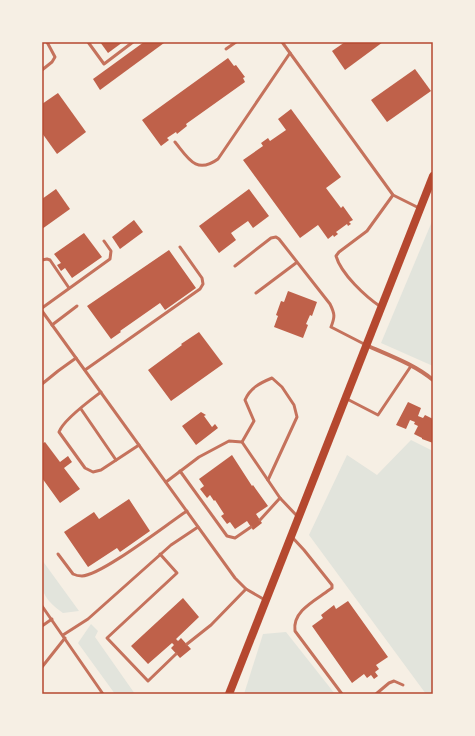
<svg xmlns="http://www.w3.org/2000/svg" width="475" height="736" font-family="Georgia,serif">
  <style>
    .green { fill: #e2e4dc }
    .building { fill: #bf614a }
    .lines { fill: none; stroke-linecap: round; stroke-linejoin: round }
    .service { stroke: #c5725c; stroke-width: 3 }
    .minor { stroke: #c5725c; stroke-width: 4 }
    .secondary { stroke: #b5482f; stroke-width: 8 }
    .neatline { fill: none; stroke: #b5482f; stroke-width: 1.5 }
  </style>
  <rect width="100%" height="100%" fill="#f6efe4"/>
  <g class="green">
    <path d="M433,219V366L381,343Z"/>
    <path d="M411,440L433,451V694H426L309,535L347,455L377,475Z"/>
    <path d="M42,560L79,611L63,613C38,595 42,588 42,560Z"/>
    <path d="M91,624L98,631L95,637L135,694H115L78,643Z"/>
    <path d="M286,632L335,694H244L263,634Z"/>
  </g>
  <g class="building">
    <path d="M100,42H123L108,53Z"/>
    <path d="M144,42H163L164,43L100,90L93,79Z"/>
    <path d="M345,42H383L345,70L332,51Z"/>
    <path d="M228,58L234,66L236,65L245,77L243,78L245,82L186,124L187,126L177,134L176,132L167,138L169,140L161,146L142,120Z"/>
    <path d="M415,69L431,91L387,122L371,100Z"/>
    <path d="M58,93L86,132L57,154L42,133V104Z"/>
    <path d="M291,109L341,177L326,188L341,208L343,206L353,220L349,222L351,224L348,226L347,224L336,232L338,234L334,237L333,235L328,239L318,225L300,238L243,160L263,146L261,143L268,138L270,141L286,130L278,119Z"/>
    <path d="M56,189L70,209L42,229V199Z"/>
    <path d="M249,189L269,216L253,228L248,221L231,233L236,240L219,253L199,226Z"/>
    <path d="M134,220L143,232L120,249L112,237Z"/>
    <path d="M84,233L102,257L72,278L65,268L61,271L57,265L61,263L54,254Z"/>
    <path d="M169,250L196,288L165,310L160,303L120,331L121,332L111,339L87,306Z"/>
    <path d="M288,291L317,302L312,316L310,315L306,324L308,325L303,338L274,327L278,316L276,315L281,301L284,302Z"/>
    <path d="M199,332L223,364L171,401L148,370L182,345L181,344Z"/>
    <path d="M408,402L421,408L418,416L423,418L425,415L433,419V443L422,439V438L414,434L418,426L414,424L415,422L410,420L406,429L396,425Z"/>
    <path d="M201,412L206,415L204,416L212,427L215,424L218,428L196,445L182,426Z"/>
    <path d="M45,442L60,462L68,456L72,462L64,468L80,489L60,503L42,478V444Z"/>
    <path d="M232,455L252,486L253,485L268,506L256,514L262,523L253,530L247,521L235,529L230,522L227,524L221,516L224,514L215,500L214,501L210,495L207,498L200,489L204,486L199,479Z"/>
    <path d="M129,499L150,531L120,552L117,548L88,567L64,532L94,512L99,519Z"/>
    <path d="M183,598L199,617L176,639L178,641L181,638L191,649L180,658L171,648L174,645L172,643L148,664L131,646Z"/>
    <path d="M348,601L388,657L376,665L379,669L375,672L378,676L374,679L371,675L367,678L364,674L352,683L312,626L323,618L321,615L334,605L336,609Z"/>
  </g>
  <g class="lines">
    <g class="service">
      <path d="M88,42L104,64L133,42"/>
      <path d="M282,42L393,195L419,208"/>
      <path d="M226,49L236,42"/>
      <path d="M42,70L52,62L55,57L47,42"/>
      <path d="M175,142C188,158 196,175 218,159L290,53"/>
      <path d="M42,260L47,259L50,260L69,288"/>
      <path d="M235,266L271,238L276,237L279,239L330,304C335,314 335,317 331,327L366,345"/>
      <path d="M256,293L296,263"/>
      <path d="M381,307C366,297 341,274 336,256L339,252L367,231L393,195"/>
      <path d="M42,308L110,259L111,251L104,241"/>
      <path d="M42,311L235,578L246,589L265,600"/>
      <path d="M52,325L77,306"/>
      <path d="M85,370L200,289L203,284L202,278L180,247"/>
      <path d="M42,384L58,371L76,358"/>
      <path d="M101,392C89,401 63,420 59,432L85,468L93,472L101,470L139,445"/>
      <path d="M347,399L378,415L411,366"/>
      <path d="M81,409L116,460"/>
      <path d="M242,442L254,421L245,400C250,388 260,383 272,378L282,387L294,405L297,417L268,480"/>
      <path d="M180,471L227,536L235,538L251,527"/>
      <path d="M166,482L199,457L229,441L242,442L280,498L298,517"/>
      <path d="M260,520L280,498"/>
      <path d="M292,537L304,550L332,585V588L329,590C316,600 292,611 295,631L342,694"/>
      <path d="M58,554L73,574C75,575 79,576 82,576C102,575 167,524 187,511"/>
      <path d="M160,554L177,573L107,638L148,681L176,654"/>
      <path d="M42,606L103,694"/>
      <path d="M42,626L52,619"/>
      <path d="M63,635L88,619L171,545L198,527"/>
      <path d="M187,644L211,625L246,589"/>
      <path d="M42,667L65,638"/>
      <path d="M376,694L389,683L394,681L403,685"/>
    </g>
    <path class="minor" d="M366,345C388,355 414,364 433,380"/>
    <path class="secondary" d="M229,694L433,176"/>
  </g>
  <rect width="475" height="736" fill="none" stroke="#f6efe4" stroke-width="86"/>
  <rect x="43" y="43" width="389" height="650" class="neatline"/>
</svg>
